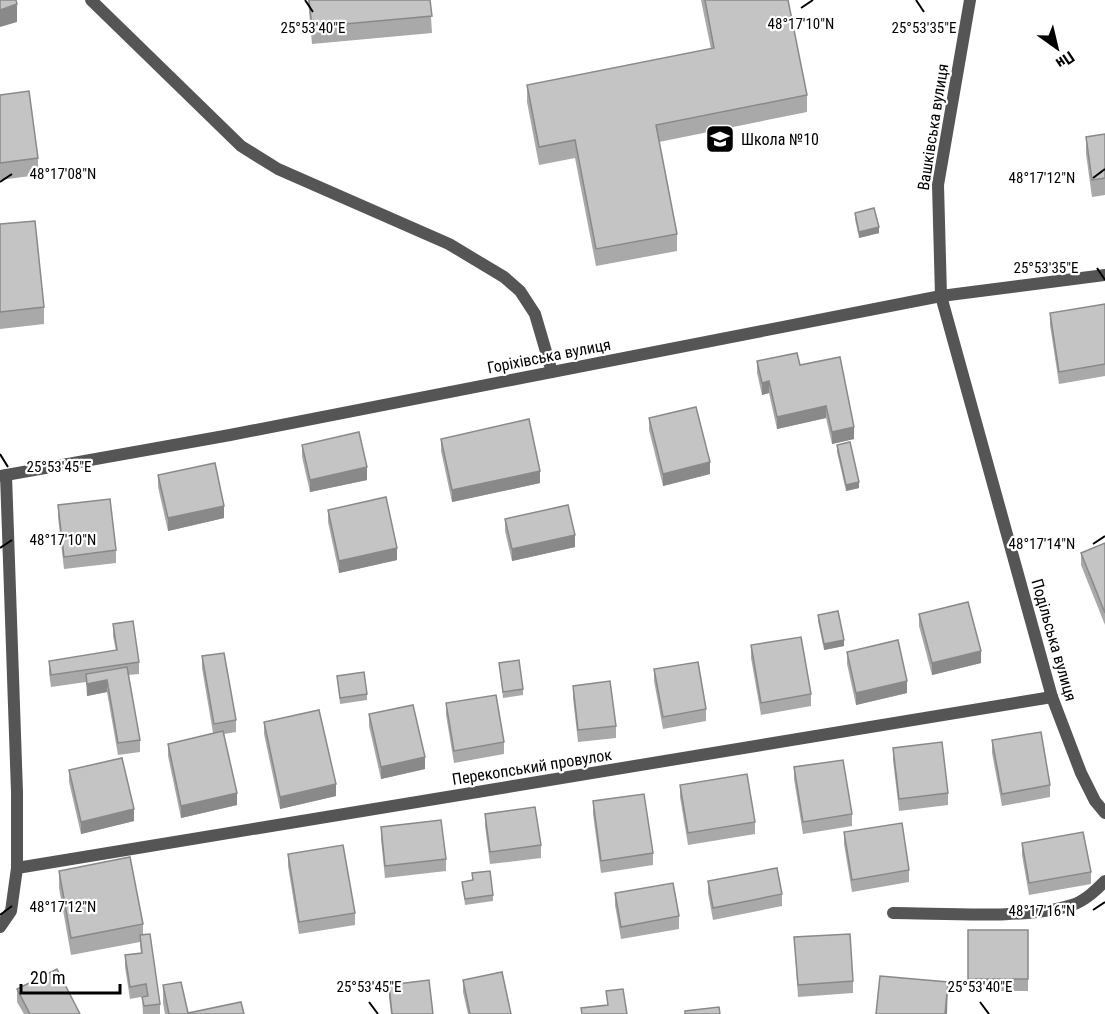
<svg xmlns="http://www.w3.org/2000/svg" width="1105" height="1014" font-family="'Roboto Condensed',sans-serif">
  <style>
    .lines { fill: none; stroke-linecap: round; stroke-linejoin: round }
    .service { stroke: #555; stroke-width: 12 }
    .minor { stroke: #555; stroke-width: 12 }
    .tertiary { stroke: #555; stroke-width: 12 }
    .wall { fill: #a9a9a9 }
    .shaded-wall { fill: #898989 }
    .building { fill: #c4c4c4; stroke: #898989; stroke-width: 1.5 }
    .ticks { fill: none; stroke: #000; stroke-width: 2 }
    .labels { text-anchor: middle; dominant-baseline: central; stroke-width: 4.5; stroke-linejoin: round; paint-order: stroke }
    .street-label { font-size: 16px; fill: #000; stroke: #fff }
    .poi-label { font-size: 16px; fill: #000; stroke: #fff; text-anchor: start }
    .ticks-label { font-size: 15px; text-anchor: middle; fill: #000; stroke: #fff; stroke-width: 4.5; stroke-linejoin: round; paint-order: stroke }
  </style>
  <rect width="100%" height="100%" fill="#fff"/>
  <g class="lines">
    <g class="service">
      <path d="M91,0L241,146L278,169L449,244L504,277L520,291L535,314L552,372"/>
      <path d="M893,913C943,913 1025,920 1072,905C1085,901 1096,890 1105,881"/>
    </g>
    <g class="minor">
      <path d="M970,0L938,185L941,296L1052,697L1081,773L1095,801L1105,813"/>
      <path d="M17,868L1052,697"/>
      <path d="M0,927L11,911L17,868V792L6,475"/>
    </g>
    <path class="tertiary" d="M0,476L230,435L941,296L1105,275"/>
  </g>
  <g class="wall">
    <path d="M308,0H430L432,33L312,44Z"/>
    <path d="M701,0H788L807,95V112L659,142L677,234V251L596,266L575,158L539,165L527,102V85L711,49Z"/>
    <path d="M0,95L38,158V175L0,180Z"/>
    <path d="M1105,134V195L1092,197L1086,154V137Z"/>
    <path d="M855,213L879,233L859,238L855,219Z"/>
    <path d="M0,224L44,307V324L0,329Z"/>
    <path d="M1105,304V376L1059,384L1050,325V313Z"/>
    <path d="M757,361L800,365L854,439L832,444L826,418L777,429L769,393L762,395L757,373Z"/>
    <path d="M649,418L710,474L663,486L649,430Z"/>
    <path d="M441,439L540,483L452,502L441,451Z"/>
    <path d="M302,445L367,480L310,492L302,457Z"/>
    <path d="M837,445L859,488L846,491L837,452Z"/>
    <path d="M158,475L224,518L168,531L158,487Z"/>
    <path d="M58,505L116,550V563L64,569L58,517Z"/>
    <path d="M328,510L397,560L339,573L328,522Z"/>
    <path d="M505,519L575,547L512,561L505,531Z"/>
    <path d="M1105,543V625L1081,565V553Z"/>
    <path d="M919,614L981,663L932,675L919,626Z"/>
    <path d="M818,615L844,646L824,650L818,621Z"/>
    <path d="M113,624L139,662V674L128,675L140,740V752L118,755L107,692L87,696L86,682L51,687L49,673V661L116,651L113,636Z"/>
    <path d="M751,645L811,694V706L761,715L751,658Z"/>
    <path d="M847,652L907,693L856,705L847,664Z"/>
    <path d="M202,656L236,720V732L224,734L237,805L181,818L168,756V744L213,733L202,668Z"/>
    <path d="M499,663L523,689V695L503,698Z"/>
    <path d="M654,669L706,709V721L663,729L654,681Z"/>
    <path d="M337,676L367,694V700L340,704Z"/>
    <path d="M573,686L616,726V738L578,742L573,698Z"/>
    <path d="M446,703L504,742V754L454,763L446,715Z"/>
    <path d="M369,714L425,769L381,779L369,726Z"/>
    <path d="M264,722L336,796L280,809L264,734Z"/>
    <path d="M992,740L1050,785V797L1002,806L992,753Z"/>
    <path d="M893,748L948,793V805L899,811L893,760Z"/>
    <path d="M794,767L852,814V826L803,834L794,779Z"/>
    <path d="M69,770L134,821L81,834L69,782Z"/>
    <path d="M680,785L755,822V834L688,845L680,797Z"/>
    <path d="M593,801L653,853V865L601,873L593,814Z"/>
    <path d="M485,814L541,845V858L490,864L485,826Z"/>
    <path d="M381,827L446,859V871L385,878L381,839Z"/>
    <path d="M844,832L909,870V882L852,892L844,844Z"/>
    <path d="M1022,843L1091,872V884L1029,895L1022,855Z"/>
    <path d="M288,854L355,913V925L299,934L288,866Z"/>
    <path d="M59,871L143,924V935L160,1004V1014H143L142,997L146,996L130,999L125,967V955L141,953L140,942L71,955L59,888Z"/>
    <path d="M472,873L493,895V901L465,905L462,882L472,881Z"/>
    <path d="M708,881L782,894V906L713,920L708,893Z"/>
    <path d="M615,893L679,916V929L621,939L615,905Z"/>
    <rect x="968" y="930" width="60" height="61"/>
    <path d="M794,937L853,981V993L798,997Z"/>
    <path d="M463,980L511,1014H468L463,992Z"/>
    <path d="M163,985L188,1013L244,1014H165L163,1003Z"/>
    <path d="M389,985L433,1014H391L389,997Z"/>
    <path d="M17,989L80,1014H24L17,1002Z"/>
  </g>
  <g class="shaded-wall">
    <path d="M17,4V22L0,27V10Z"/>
    <path d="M879,227V233L859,238V232Z"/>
    <path d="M769,381V393L762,395V383Z"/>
    <path d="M826,406V418L777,429V417Z"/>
    <path d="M854,427V439L832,444V432Z"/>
    <path d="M710,462V474L663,486V474Z"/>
    <path d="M367,467V480L310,492V480Z"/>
    <path d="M540,471V483L452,502V490Z"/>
    <path d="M859,482V488L846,491V485Z"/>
    <path d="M224,506V518L168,531V518Z"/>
    <path d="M575,535V547L512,561V549Z"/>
    <path d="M397,548V560L339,573V561Z"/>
    <path d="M844,640V646L824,650V644Z"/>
    <path d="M981,651V663L932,675V663Z"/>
    <path d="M107,680V692L87,696V684Z"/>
    <path d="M907,681V693L856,705V693Z"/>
    <path d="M425,757V769L381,779V767Z"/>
    <path d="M336,784V796L280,809V797Z"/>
    <path d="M237,793V805L181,818V806Z"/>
    <path d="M134,809V821L81,834V822Z"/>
    <path d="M948,982L947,1014H945Z"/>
  </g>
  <g class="building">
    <path d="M0,0H16L17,4L0,10Z"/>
    <path d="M309,0H430L432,16L312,27Z"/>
    <path d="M705,0H788L807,95L656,125L677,234L596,249L575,140L539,147L527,85L714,48Z"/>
    <path d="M29,91L38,158L0,163V95Z"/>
    <path d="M1105,134V178L1092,180L1086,137Z"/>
    <path d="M874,208L879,227L859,232L855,213Z"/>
    <path d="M35,221L44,307L0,312V224Z"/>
    <path d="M1105,304V364L1059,372L1050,313Z"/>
    <path d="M797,353L800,365L840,357L854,427L832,432L826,406L777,417L769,381L762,383L757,361Z"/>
    <path d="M696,407L710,462L663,474L649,418Z"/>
    <path d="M529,419L540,471L452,490L441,439Z"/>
    <path d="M359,432L367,467L310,480L302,445Z"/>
    <path d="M850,442L859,482L846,485L837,445Z"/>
    <path d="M215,463L224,506L168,518L158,475Z"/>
    <path d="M386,497L397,548L339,561L328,510Z"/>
    <path d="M110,499L116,550L64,557L58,505Z"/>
    <path d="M568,505L575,535L512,549L505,519Z"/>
    <path d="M1105,543V613L1081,553Z"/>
    <path d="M968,602L981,651L932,663L919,614Z"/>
    <path d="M838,611L844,640L824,644L818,615Z"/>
    <path d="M133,621L139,662L51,675L49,661L117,650L113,624Z"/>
    <path d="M801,637L811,694L761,703L751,645Z"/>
    <path d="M898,640L907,681L856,693L847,652Z"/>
    <path d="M224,653L236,720L214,724L202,656Z"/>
    <path d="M519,660L523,689L503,692L499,663Z"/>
    <path d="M698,662L706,709L663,717L654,669Z"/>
    <path d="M127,667L140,740L118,743L107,680L87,684L86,674Z"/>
    <path d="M364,672L367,694L340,698L337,676Z"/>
    <path d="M610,681L616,726L578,730L573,686Z"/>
    <path d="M496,695L504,742L454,751L446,703Z"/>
    <path d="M413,705L425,757L381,767L369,714Z"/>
    <path d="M319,710L336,784L280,797L264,722Z"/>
    <path d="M223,731L237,793L181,806L168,744Z"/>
    <path d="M1041,732L1050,785L1002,794L992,740Z"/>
    <path d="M942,742L948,793L899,799L893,748Z"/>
    <path d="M122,758L134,809L81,822L69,770Z"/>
    <path d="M843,760L852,814L803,822L794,767Z"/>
    <path d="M747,774L755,822L688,833L680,785Z"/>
    <path d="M644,794L653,853L601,861L593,801Z"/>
    <path d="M535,807L541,845L490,852L485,814Z"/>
    <path d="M441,820L446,859L385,866L381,827Z"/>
    <path d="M902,823L909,870L852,880L844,832Z"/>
    <path d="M1083,832L1091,872L1029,883L1022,843Z"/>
    <path d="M343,845L355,913L299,922L288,854Z"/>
    <path d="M130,857L143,924L71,938L59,871Z"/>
    <path d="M777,868L782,894L713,908L708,881Z"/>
    <path d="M490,871L493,895L465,899L462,882L473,880L472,873Z"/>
    <path d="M673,883L679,916L621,927L615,893Z"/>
    <rect x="968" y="930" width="60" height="49"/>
    <path d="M150,934L160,1004L144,1006L142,997L148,996L146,984L130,987L125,955L142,953L140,935Z"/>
    <path d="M850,934L853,981L798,985L794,937Z"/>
    <path d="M57,969L80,1014H30L17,989Z"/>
    <path d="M502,972L511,1014H470L463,980Z"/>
    <path d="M880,976L948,982L945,1014H876Z"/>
    <path d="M429,980L433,1014H392L389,985Z"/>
    <path d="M181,982L188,1013L241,1002L244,1014H169L163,985Z"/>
    <path d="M623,989L627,1014H582L581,1008L608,1005L606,991Z"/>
    <path d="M719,1007L720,1014H685V1011Z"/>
  </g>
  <path class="ticks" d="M305,0L313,12M916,0L924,12M801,8L813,0M1093,178L1105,169M0,182L12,174M1097,268L1105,280M0,454L8,467M1093,544L1105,536M0,548L12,540M1093,910L1105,902M0,915L12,906M369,1002L378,1014M980,1002L989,1014"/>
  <defs>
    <g id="school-square" transform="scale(1.5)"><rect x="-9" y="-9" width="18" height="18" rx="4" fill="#000" stroke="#fff"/><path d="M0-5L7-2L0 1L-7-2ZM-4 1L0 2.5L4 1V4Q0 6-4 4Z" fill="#fff"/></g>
  </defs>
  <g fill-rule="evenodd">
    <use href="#school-square" x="720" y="139"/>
  </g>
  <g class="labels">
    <g class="street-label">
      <text transform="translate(933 127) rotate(-81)">Вашківська вулиця</text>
      <text transform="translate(549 356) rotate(-11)">Горіхівська вулиця</text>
      <text transform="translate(1054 640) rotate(74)">Подільська вулиця</text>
      <text transform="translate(532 767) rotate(-9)">Перекопський провулок</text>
    </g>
    <g class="poi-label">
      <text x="741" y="139">Школа №10</text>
    </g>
  </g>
  <g class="ticks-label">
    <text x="801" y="29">48°17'10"N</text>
    <text x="313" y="33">25°53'40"E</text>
    <text x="924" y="33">25°53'35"E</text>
    <text x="63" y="179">48°17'08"N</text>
    <text x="1042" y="183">48°17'12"N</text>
    <text x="1046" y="273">25°53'35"E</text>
    <text x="59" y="472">25°53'45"E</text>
    <text x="63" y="545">48°17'10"N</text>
    <text x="1042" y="549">48°17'14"N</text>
    <text x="63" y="912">48°17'12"N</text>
    <text x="1042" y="916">48°17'16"N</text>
    <text x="369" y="992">25°53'45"E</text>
    <text x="980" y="992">25°53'40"E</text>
  </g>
  <g transform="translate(1057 48) rotate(146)" stroke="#ffffff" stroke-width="4.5" paint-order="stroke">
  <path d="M0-4.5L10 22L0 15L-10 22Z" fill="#000000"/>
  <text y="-9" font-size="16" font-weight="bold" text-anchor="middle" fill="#000000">Пн</text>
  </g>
  <path d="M21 984v9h99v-9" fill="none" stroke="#000000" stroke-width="3"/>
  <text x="30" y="984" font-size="18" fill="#000000" stroke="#ffffff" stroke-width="4.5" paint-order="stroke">20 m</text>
</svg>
